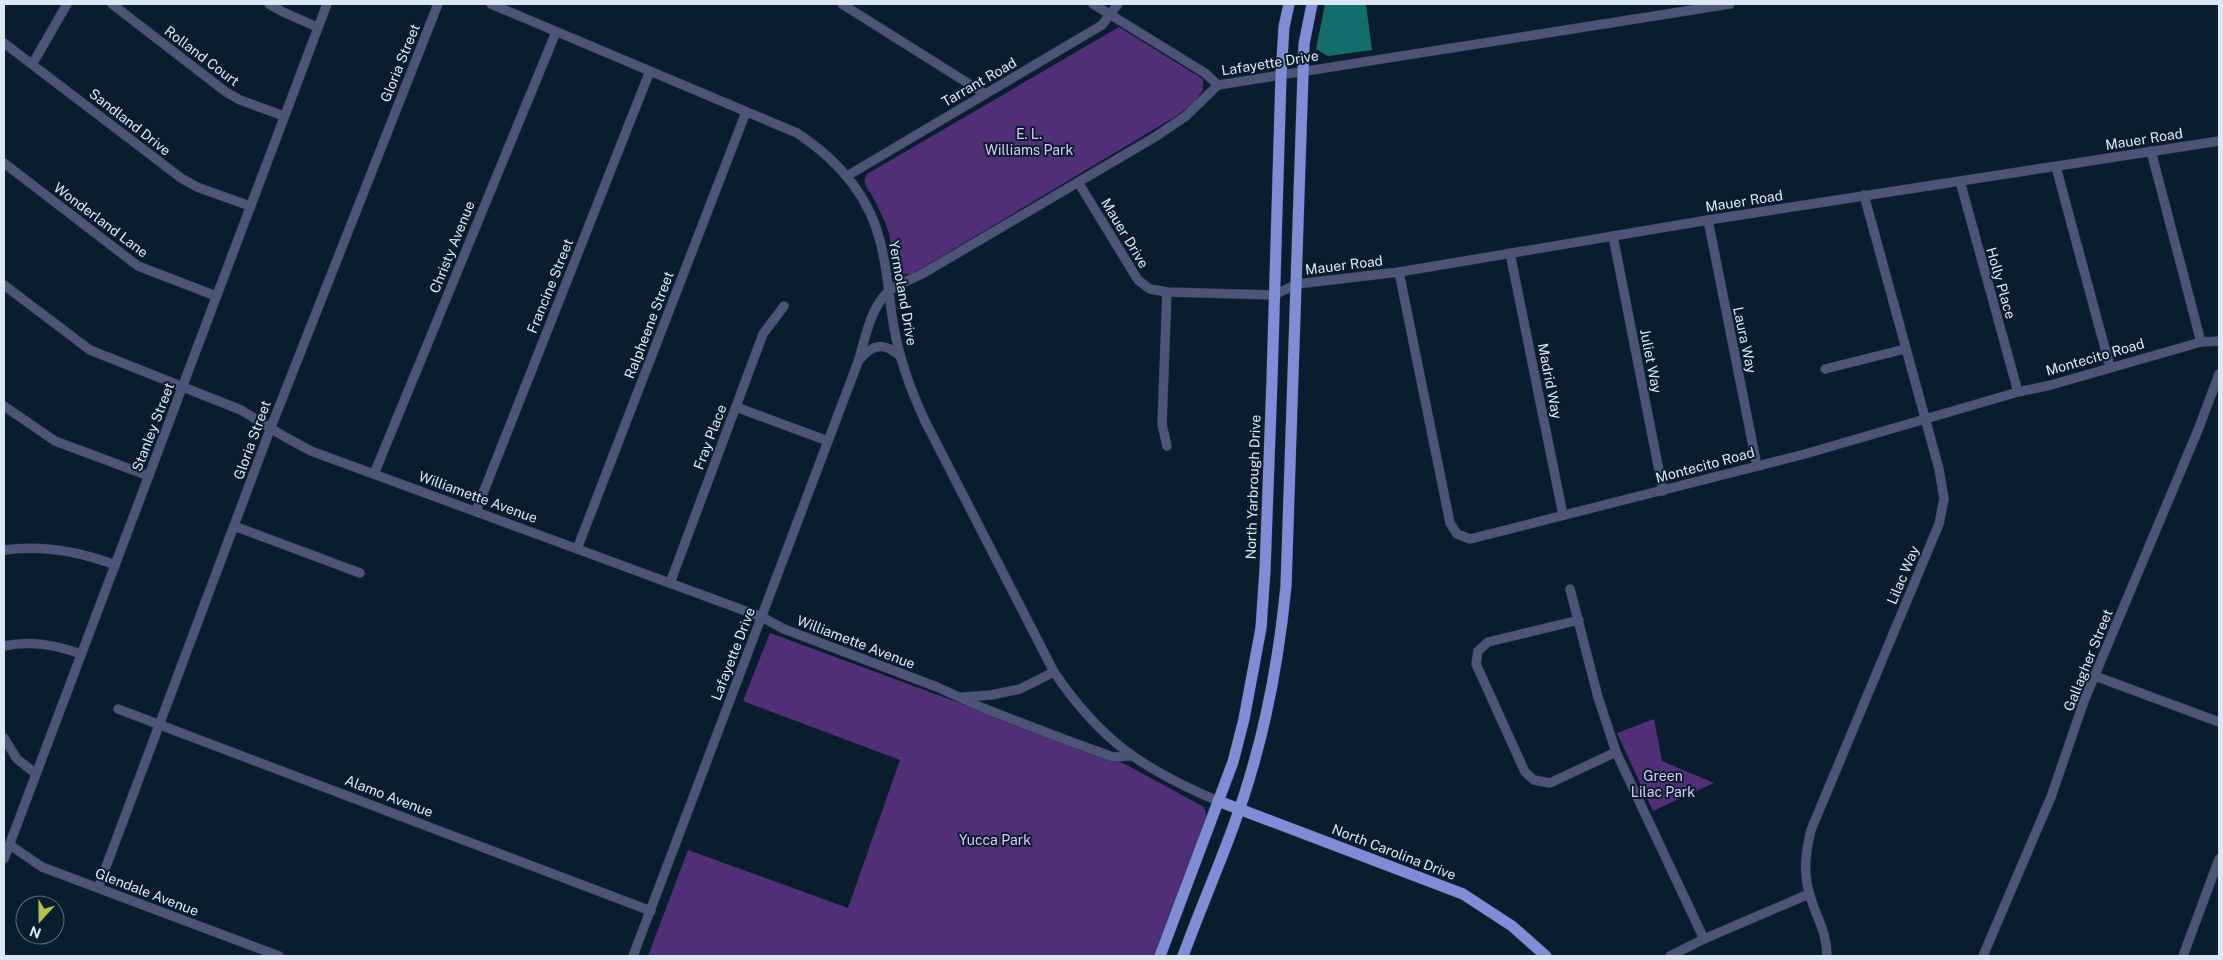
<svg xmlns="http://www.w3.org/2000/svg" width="2223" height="960" font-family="'Public Sans',sans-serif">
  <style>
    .green { fill: #512f76 }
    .water { fill: #146d6d }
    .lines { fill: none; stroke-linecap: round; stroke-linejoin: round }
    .minor-casing { stroke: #27394a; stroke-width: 10 }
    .major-casing { stroke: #27394a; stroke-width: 12 }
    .minor { stroke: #4e5477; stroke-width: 9 }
    .major { stroke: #808cd5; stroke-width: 11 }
    .labels { text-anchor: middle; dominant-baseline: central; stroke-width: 4; stroke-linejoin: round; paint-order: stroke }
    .street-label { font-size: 14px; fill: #dbe7f3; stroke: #0a1d2e }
    .park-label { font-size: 14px; fill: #dccbf7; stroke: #0a1d2e }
  </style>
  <rect width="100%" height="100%" fill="#0a1d2e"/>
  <g class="green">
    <path d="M1119,27L1203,79V90L1192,105L1173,118L912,274H901C892,263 892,244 888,230C883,217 878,206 871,194C866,187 862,182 867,174Z"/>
    <path d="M770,633L1125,764L1204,807L1207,817L1155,956H648L688,850L848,908L900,760L743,701Z"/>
    <path d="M1654,719L1662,761L1714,783L1653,811L1617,733Z"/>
  </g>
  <path class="water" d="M1325,4H1366L1372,50L1328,56L1316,49Z"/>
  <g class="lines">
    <g class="minor-casing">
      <g id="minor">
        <path d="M112,4L226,92L240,100L284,116"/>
        <path d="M269,4L283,12L317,27"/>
        <path d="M491,4L797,133C838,160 870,196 881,245C888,272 889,301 894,328C900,361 911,391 925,421L1054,672C1100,740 1142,769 1218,801"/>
        <path d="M842,4L985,94"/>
        <path d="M1093,4L1205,73L1218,85"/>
        <path d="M4,43L181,178L197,187L250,206"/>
        <path d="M33,63L67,4"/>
        <path d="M2151,151L2201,342"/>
        <path d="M4,163L138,266L216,296"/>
        <path d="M2056,167L2110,367"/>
        <path d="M847,176L1102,25L1118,4"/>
        <path d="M1960,181L2018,392"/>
        <path d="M1078,182L1138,280L1150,289L1167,292L1274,295L1297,284L1399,272L1708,220L2219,141"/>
        <path d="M1708,220L1757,466"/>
        <path d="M1613,236L1663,491"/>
        <path d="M1510,253L1563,515"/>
        <path d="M1399,272L1450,523L1457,534L1470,539L1805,454L2018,392L2051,385L2201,342L2219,341"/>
        <path d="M4,285L90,350L241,410L285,437L311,451L762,617L784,629L937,687L983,708L1066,740L1113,757L1131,756"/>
        <path d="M1167,292L1162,424L1167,446"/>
        <path d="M861,358C874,343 885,343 900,356"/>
        <path d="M1825,369L1905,349"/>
        <path d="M4,406L55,441L149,476"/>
        <path d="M736,407L828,441"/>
        <path d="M374,474L556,32"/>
        <path d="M476,511L650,71"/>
        <path d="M234,526L360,573"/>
        <path d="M577,549L746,112"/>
        <path d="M4,550C43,545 78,551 115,565"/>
        <path d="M670,583L763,334L784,306"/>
        <path d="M1570,589L1598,697L1616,752L1704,939"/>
        <path d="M1579,620L1488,642L1478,651L1476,664L1525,772L1534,780L1550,783L1616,752"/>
        <path d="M4,646C31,640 55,645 81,654"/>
        <path d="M2095,676L2219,722"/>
        <path d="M963,697L991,695L1020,689L1054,672"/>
        <path d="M118,709L651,911"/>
        <path d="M4,738L17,759L35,773"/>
        <path d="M10,845L42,867L279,956"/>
        <path d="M4,859L327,4"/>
        <path d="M98,888L271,427L438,4"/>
        <path d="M633,956L858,362C865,340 870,309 887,293C896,284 912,279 922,274L1155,137L1186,116L1218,85L1730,4"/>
        <path d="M1670,956L1704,939L1809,894"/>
        <path d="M1827,956C1827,930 1815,916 1809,892C1803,871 1806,851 1811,830L1939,524L1944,499L1939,469L1864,195"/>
        <path d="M1983,956L2051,797L2084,701L2198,430L2219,374"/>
        <path d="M2183,956L2219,859"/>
      </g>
    </g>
    <g class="major-casing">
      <g id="major">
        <path d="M1218,801L1463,894L1512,926L1546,956"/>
        <path d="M1160,956L1233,762L1244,719L1261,628L1265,570L1272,380L1281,76L1284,27L1289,4"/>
        <path d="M1183,956C1206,893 1235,831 1253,766C1270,707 1280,647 1286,586L1304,44L1312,4"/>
      </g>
    </g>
    <use href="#minor" class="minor"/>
    <use href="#major" class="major"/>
  </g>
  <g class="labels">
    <g class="street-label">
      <text transform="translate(202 56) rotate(37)">Rolland Court</text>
      <text transform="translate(400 63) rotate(-68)">Gloria Street</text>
      <text transform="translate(1270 63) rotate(-9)">Lafayette Drive</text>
      <text transform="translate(979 82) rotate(-30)">Tarrant Road</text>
      <text transform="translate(130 122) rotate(38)">Sandland Drive</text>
      <text transform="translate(2144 139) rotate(-9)">Mauer Road</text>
      <text transform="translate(1744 201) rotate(-9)">Mauer Road</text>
      <text transform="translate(101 220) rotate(37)">Wonderland Lane</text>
      <text transform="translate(1125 233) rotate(59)">Mauer Drive</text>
      <text transform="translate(452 247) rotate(-68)">Christy Avenue</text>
      <text transform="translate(1344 265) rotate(-7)">Mauer Road</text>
      <text transform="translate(2001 283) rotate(74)">Holly Place</text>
      <text transform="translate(550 286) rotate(-68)">Francine Street</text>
      <text transform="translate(903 293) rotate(80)">Yermoland Drive</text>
      <text transform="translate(649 325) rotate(-69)">Ralpheene Street</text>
      <text transform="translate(1745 340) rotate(78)">Laura Way</text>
      <text transform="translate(2095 357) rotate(-16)">Montecito Road</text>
      <text transform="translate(1651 361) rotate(79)">Juliet Way</text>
      <text transform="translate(1550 381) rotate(79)">Madrid Way</text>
      <text transform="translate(153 427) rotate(-69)">Stanley Street</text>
      <text transform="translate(710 437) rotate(-69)">Fray Place</text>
      <text transform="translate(252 440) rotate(-70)">Gloria Street</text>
      <text transform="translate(1705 465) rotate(-15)">Montecito Road</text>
      <text transform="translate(1253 487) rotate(-88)">North Yarbrough Drive</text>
      <text transform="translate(478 497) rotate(20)">Williamette Avenue</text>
      <text transform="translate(1903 575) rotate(-67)">Lilac Way</text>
      <text transform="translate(856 642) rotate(21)">Williamette Avenue</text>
      <text transform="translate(733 654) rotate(-69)">Lafayette Drive</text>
      <text transform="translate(2088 660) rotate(-68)">Gallagher Street</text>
      <text transform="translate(389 796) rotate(21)">Alamo Avenue</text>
      <text transform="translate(1394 852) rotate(21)">North Carolina Drive</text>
      <text transform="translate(147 892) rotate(21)">Glendale Avenue</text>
    </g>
    <g class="park-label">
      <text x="1029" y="134">E. L.<tspan x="1029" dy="16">Williams Park</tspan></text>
      <text x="1663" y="776">Green<tspan x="1663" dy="16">Lilac Park</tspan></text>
      <text x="995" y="840">Yucca Park</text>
    </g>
  </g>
  <rect width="2223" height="960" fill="none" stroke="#dbe7f3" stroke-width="10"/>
  <g transform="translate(40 920) rotate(201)"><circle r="24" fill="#0a1d2e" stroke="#5e6e7d"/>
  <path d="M0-4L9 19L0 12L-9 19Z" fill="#b7c147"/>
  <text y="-8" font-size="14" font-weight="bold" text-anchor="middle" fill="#dbe7f3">N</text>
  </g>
</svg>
